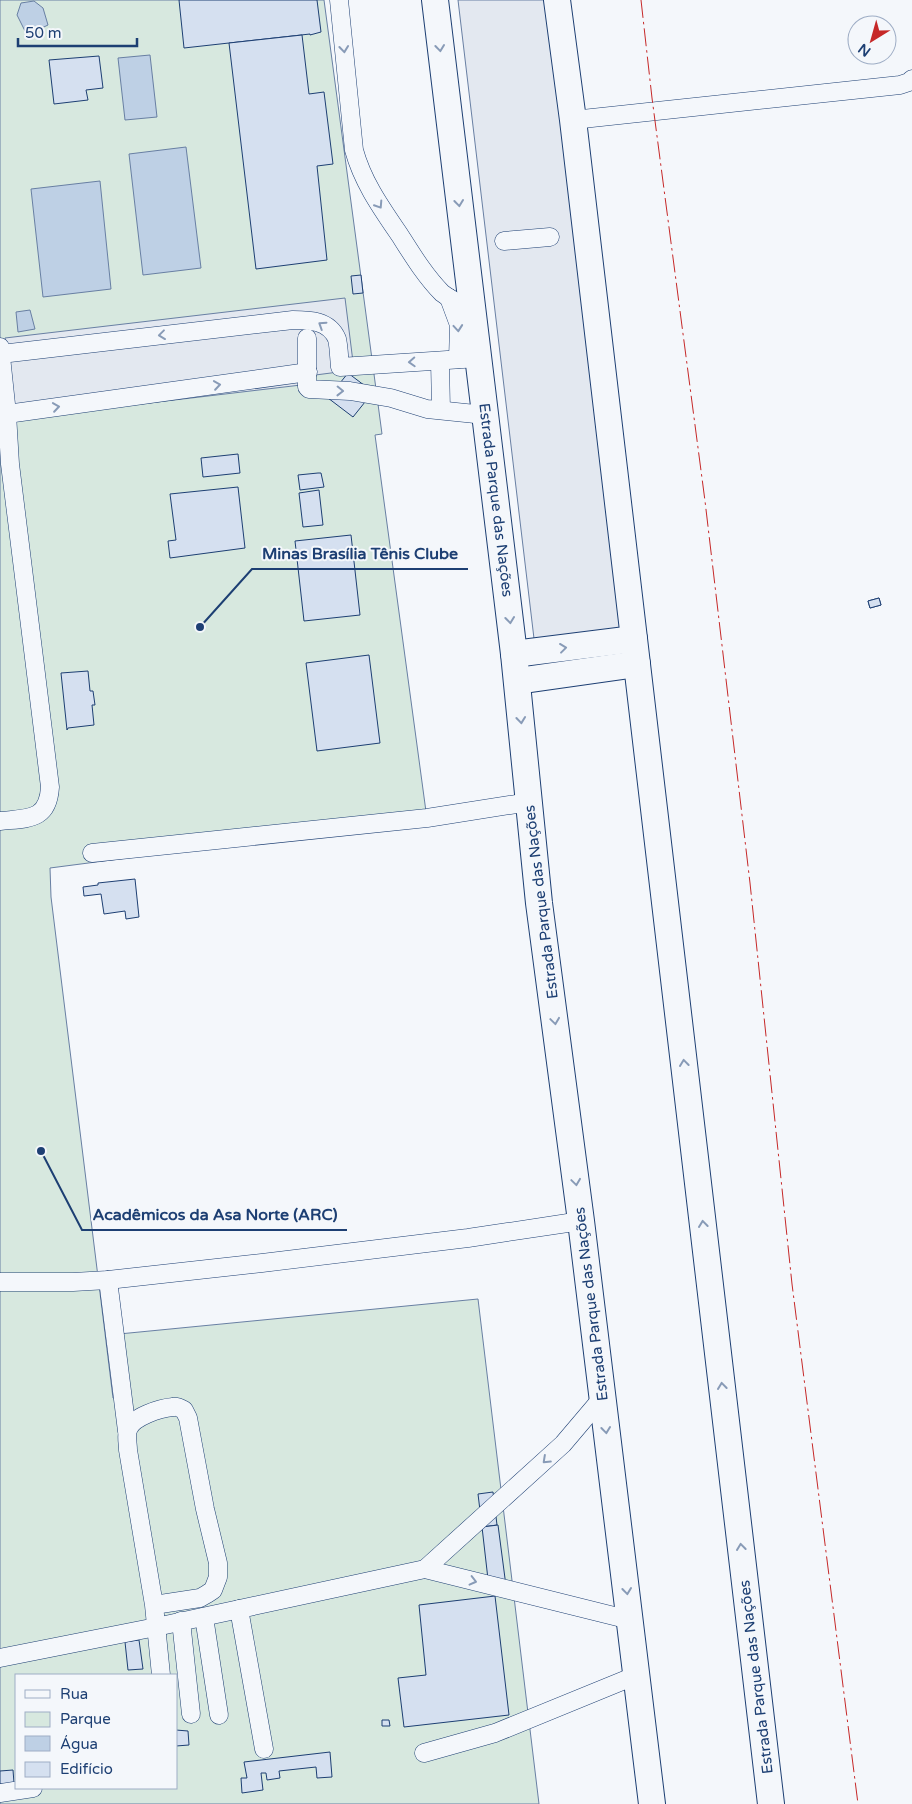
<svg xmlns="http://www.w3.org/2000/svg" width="912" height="1804" font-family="'Varela Round',sans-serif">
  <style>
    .green { fill: #d7e8df; stroke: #687fa3; fill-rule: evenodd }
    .parking { fill: #e3e8f0; stroke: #687fa3 }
    .water { fill: #bed0e5; stroke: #687fa3 }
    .building { fill: #d5e0f0; stroke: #1d3f73 }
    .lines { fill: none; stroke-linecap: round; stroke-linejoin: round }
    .minor-casing { stroke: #1d3f73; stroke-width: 19 }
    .highway-casing { stroke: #1d3f73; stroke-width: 28 }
    .minor { stroke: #f4f7fb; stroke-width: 18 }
    .highway { stroke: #f4f7fb; stroke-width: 26 }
    .power { stroke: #c62828; stroke-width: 1; stroke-dasharray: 18 4 2.5 4; stroke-linecap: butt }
    .oneway { stroke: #889bb7 }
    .labels { text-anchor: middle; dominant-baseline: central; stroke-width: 4; stroke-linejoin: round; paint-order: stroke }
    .street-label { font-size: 15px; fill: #1d3f73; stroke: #f4f7fb }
    .leader { fill: none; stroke: #1d3f73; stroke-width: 2 }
    .callout-dot { fill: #1d3f73; stroke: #f4f7fb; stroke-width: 2 }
    .callout-label { font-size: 16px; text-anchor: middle; font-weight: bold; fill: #1d3f73; stroke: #f4f7fb; stroke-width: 4; stroke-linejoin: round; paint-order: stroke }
  </style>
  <rect width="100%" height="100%" fill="#f4f7fb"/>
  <path class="green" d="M0,0H324L382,434L375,435L427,819L50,868L51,897L113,1398L130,1397L119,1334L478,1299L539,1804H0ZM16,1675H176V1788H16Z"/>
  <g class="parking">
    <path d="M458,0H552L626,637L535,647Z"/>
    <path d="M345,298L354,370L300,377L301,385L14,419L5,338Z"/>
  </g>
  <g class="water">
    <path d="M34,1L43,8L48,25L27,35L17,15L21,3Z"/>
    <path d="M150,55L157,117L125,120L118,58Z"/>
    <path d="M186,147L201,268L143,275L129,154Z"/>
    <path d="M100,181L111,289L43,297L31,189Z"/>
    <path d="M30,310L35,329L18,332L16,312Z"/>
  </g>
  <g class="building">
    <path d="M179,0H317L321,32L310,35V34L184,48Z"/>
    <path d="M302,35L309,94L324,92L333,164L317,166L327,260L256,269L229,43Z"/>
    <path d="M99,56L103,88L86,90L88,100L54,104L49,60Z"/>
    <path d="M361,275L363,293L353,294L351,276Z"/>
    <path d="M348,373L373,392L353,417L328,398Z"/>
    <path d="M238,454L240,473L203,477L201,458Z"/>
    <path d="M318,473H321L324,487L300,490L298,475Z"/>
    <path d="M238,487L245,548L170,558L168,541L176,540L170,494Z"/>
    <path d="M319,490L323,525L303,527L299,493Z"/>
    <path d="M351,535L360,615L304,621L295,541Z"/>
    <path d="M879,598L881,605L870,608L868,601Z"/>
    <path d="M879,598L881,605L870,608L868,601Z"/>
    <path d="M369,655L380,743L317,751L306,663Z"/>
    <path d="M88,671L90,691H93L95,705H92L94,725L68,728L67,730L61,673Z"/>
    <path d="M135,879L139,917L126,919L125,911L104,914L101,894L84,896L83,887L98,885V883Z"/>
    <path d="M493,1492L497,1525L482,1527L478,1494Z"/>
    <path d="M498,1525L506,1586L489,1588L482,1527Z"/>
    <path d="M495,1596L509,1715L404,1727L398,1678L426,1675L419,1605Z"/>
    <path d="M139,1640L143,1669L128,1670L125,1642Z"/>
    <path d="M382,1720H389L390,1726H382Z"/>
    <path d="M176,1730L188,1731L189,1745L176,1746Z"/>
    <path d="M330,1752L332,1777L317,1778L316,1767L279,1771L280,1778L267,1780L266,1773H261L263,1790L242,1793L241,1778H247L244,1762Z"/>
    <path d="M13,1770L14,1783L0,1784V1771Z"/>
  </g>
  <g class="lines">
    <g class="minor-casing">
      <g id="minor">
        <path d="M339,0L354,150C363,183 382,209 401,237C413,256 426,277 442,293C451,300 462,305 472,310"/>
        <path d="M573,120L900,85L909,82L912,79"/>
        <path d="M504,241L550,237"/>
        <path d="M449,298L459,325L458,359"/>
        <path d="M307,338V387L309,389L350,391L391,398L427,409L485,415"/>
        <path d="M0,347L7,414L10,464L50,787C48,821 28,818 0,821"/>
        <path d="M1,354L293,320C309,320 329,320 337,339C339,347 339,358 340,367L478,358"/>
        <path d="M440,361L441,410"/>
        <path d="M7,414L308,372"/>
        <path d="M92,853L427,818L529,802"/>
        <path d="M108,1280L127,1431"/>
        <path d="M0,1282H73L108,1280L262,1263L468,1238L581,1221"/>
        <path d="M425,1569L563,1444L602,1398"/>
        <path d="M154,1605L200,1598L207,1594L213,1590L218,1577V1563L205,1509L188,1418L184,1410C180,1408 176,1406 173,1407C160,1408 132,1417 128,1430C126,1436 128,1444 128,1450L154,1605L161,1675"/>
        <path d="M239,1609L264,1749"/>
        <path d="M204,1617L219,1715"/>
        <path d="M181,1621L191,1714"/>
        <path d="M0,1658L156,1627L425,1569L630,1620"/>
        <path d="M424,1753L495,1733L637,1675"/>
        <path d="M0,1793L33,1788"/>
      </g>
    </g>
    <g class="highway-casing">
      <g id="highway">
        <path d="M435,0L514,654L539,903L581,1221L652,1804"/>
        <path d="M557,0L573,120L771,1804"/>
        <path d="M514,654L634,639"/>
        <path d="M517,681L637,664"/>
      </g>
    </g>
    <use href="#minor" class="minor"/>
    <use href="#highway" class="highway"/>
    <path class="power" d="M641,0L652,98L705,501L750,883L792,1284L858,1804"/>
  </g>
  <defs><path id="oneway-chevron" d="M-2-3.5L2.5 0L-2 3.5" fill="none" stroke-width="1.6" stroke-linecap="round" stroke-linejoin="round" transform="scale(1.25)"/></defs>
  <g class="oneway">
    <use href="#oneway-chevron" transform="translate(440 48) rotate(83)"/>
    <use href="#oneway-chevron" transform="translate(344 49) rotate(84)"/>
    <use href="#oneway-chevron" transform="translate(459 203) rotate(83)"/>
    <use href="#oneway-chevron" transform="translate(379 205) rotate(57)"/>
    <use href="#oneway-chevron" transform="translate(322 325) rotate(-147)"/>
    <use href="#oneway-chevron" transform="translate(458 328) rotate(85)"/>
    <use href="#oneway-chevron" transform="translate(162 335) rotate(173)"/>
    <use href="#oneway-chevron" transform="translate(412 362) rotate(177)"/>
    <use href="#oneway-chevron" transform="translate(217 385) rotate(-8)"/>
    <use href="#oneway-chevron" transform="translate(340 391) rotate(1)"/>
    <use href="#oneway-chevron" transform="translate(56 407) rotate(-8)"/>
    <use href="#oneway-chevron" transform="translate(510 620) rotate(83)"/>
    <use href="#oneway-chevron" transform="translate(563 648) rotate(-7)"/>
    <use href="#oneway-chevron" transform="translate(521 720) rotate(84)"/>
    <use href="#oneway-chevron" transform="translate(555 1021) rotate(82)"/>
    <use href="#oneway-chevron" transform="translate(684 1063) rotate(-97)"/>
    <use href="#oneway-chevron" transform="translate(576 1182) rotate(82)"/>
    <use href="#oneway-chevron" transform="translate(703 1224) rotate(-97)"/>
    <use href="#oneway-chevron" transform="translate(722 1386) rotate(-97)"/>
    <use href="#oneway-chevron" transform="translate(606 1430) rotate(83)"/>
    <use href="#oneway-chevron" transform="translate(546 1460) rotate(137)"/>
    <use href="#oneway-chevron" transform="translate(741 1547) rotate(-97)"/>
    <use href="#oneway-chevron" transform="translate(473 1581) rotate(14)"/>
    <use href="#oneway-chevron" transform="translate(627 1591) rotate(83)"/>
  </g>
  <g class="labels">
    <g class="street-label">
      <text transform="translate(496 500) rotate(83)">Estrada Parque das Nações</text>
      <text transform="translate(541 902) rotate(-97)">Estrada Parque das Nações</text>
      <text transform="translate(591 1304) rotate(-97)">Estrada Parque das Nações</text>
      <text transform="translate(756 1677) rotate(-97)">Estrada Parque das Nações</text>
    </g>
  </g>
  <path class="leader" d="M200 627L252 569H468M41 1151L82 1230H347"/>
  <g class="callout-dot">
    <circle cx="200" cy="627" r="5"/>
    <circle cx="41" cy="1151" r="5"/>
  </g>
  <g class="callout-label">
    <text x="360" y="559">Minas Brasília Tênis Clube</text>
    <text x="215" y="1220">Acadêmicos da Asa Norte (ARC)</text>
  </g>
  <rect x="15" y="1674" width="162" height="115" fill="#f4f7fb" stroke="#9eadc5"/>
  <rect x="25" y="1690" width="25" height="8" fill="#f4f7fb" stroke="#9eadc5"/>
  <text x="60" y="1699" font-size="15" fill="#1d3f73">Rua</text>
  <rect x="25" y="1712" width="25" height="15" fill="#d7e8df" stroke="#9eadc5"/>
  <text x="60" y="1724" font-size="15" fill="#1d3f73">Parque</text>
  <rect x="25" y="1736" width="25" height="15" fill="#bed0e5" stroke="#9eadc5"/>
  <text x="60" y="1749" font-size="15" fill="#1d3f73">Água</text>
  <rect x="25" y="1762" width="25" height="15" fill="#d5e0f0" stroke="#9eadc5"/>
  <text x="60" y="1774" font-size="15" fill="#1d3f73">Edifício</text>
  <g transform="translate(872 40) rotate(217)"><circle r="24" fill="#f4f7fb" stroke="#9eadc5"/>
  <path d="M0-4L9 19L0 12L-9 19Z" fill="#c62828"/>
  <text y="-8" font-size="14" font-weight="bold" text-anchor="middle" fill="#1d3f73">N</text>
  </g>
  <path d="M18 38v8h119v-8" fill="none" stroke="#1d3f73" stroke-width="2.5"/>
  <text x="25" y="38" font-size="15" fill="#1d3f73" stroke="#f4f7fb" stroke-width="4" paint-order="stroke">50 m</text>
</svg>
